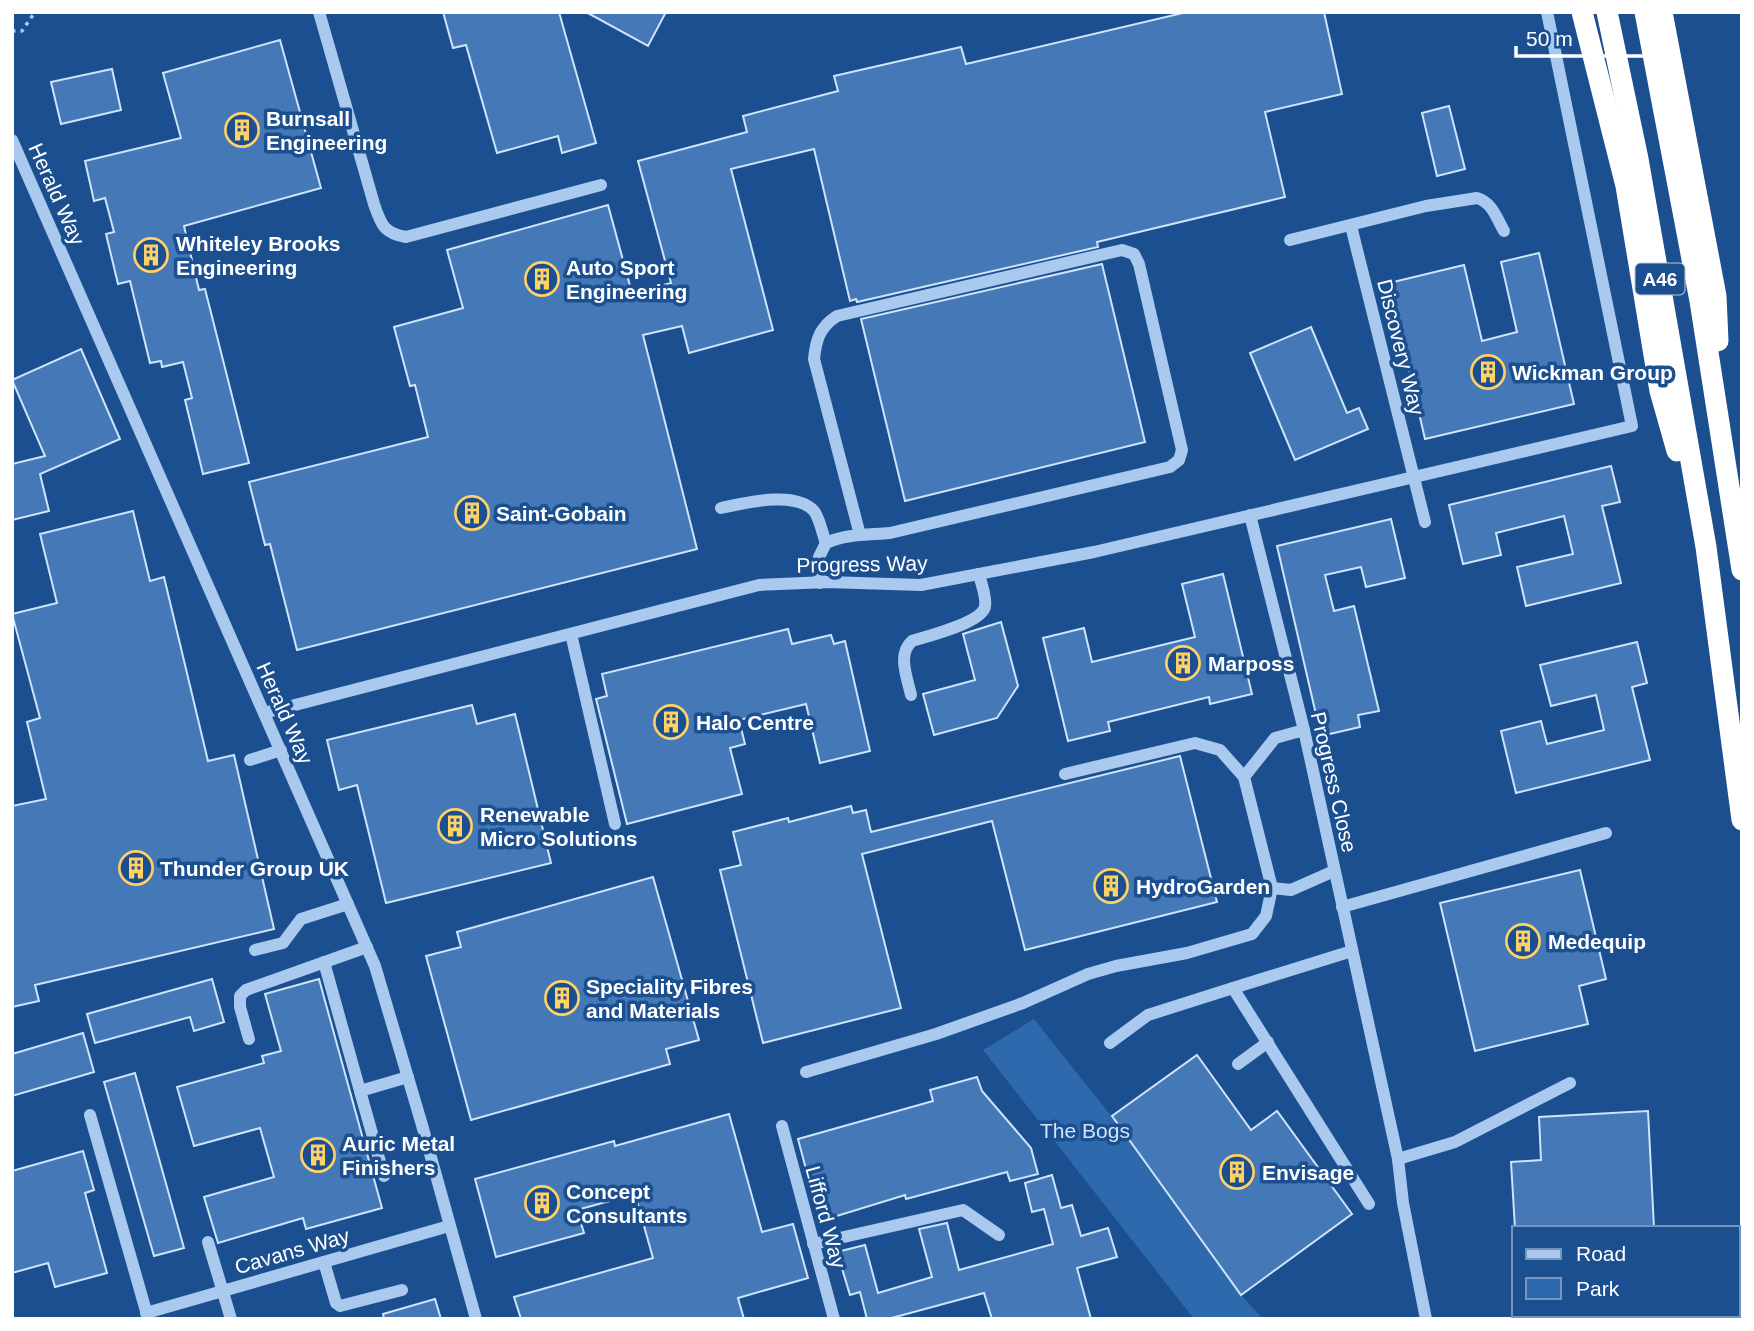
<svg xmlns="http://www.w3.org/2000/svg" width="1754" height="1331" font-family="Arial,sans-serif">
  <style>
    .green { fill: #2e69ad }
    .building { fill: #4478b7; stroke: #cfe3fa; stroke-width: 2 }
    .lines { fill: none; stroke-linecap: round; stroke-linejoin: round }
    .path { stroke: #a9c9ee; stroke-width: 3.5; stroke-dasharray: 3.5 5; stroke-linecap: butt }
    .minor { stroke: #a9c9ee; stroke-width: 12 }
    .highway { stroke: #fff; stroke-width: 21 }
    .labels { text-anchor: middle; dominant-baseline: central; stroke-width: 7; stroke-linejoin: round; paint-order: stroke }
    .shield { fill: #1b4f8f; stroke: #bbcadd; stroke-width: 2 }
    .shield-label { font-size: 19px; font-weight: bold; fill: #fff }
    .poi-label { font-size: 21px; font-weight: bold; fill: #fff; stroke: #1b4f8f; text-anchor: start }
    .street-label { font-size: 21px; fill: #fff; stroke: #1b4f8f }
    .park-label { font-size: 21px; fill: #cfe3fa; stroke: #1b4f8f }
  </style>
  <rect width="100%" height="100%" fill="#1b4f8f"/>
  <path class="green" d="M1034,1019L1112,1117L1241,1295L1263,1319H1194L983,1050Z"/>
  <g class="building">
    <path d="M443,12H559L596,143L562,153L558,136L497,153L466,45L453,48Z"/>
    <path d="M586,12H666L648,46Z"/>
    <path d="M1187,12H1324L1342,94L1265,112L1285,197L1097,242L1098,247L857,302L856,299L850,301L814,149L731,169L773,330L689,353L682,326L643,335L697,549L297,650L270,544L265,545L249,482L428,437L415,385L410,386L394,327L463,308L447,250L608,205L632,293L671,283L638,161L747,132L743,116L838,91L834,76L961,47L966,64Z"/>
    <path d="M280,40L321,188L184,226L199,290L205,289L249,463L203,474L185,400L192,398L183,362L162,367L161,361L150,363L130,281L118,284L106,234L114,232L105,198L94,201L85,161L181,138L163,73Z"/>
    <path d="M112,69L121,110L61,124L51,82Z"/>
    <path d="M1449,106L1465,169L1437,176L1422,113Z"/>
    <path d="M1539,253L1574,404L1425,439L1389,283L1464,265L1482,341L1517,332L1501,262Z"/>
    <path d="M1102,264L1145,442L905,501L861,319Z"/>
    <path d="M1311,327L1347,413L1359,408L1368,429L1295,460L1250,353Z"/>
    <path d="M81,349L120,439L40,474L49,511L12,520V464L45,456L12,380Z"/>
    <path d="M1611,466L1620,502L1602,506L1621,583L1526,606L1517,567L1573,554L1564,516L1496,533L1501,555L1463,564L1449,505Z"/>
    <path d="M133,511L150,581L164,577L208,761L234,755L274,929L35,985L39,1001L12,1007V806L46,799L27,722L40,718L12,614L57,603L40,534Z"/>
    <path d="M1391,519L1405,578L1366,587L1361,567L1325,575L1334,611L1354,606L1379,711L1358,715L1360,727L1321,736L1277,546Z"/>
    <path d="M1223,574L1252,694L1210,704L1209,697L1108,722L1110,731L1068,741L1043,638L1084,628L1092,662L1195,637L1182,584Z"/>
    <path d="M1001,622L1018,686L997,718L934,735L923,694L975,680L963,634Z"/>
    <path d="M788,629L792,644L831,635L834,644L845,641L870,751L820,763L806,704L739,720L745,744L730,748L742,794L627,824L596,699L607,696L602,674Z"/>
    <path d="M1637,642L1647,683L1632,687L1650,760L1516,793L1501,731L1541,721L1547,744L1604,730L1596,695L1551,706L1540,665Z"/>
    <path d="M472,705L477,724L515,714L551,863L386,903L357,785L339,790L327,740Z"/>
    <path d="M1180,756L1217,902L1025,950L992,821L862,854L901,1008L763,1043L720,870L741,865L733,832L788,818L789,822L851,806L853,813L866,810L871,832Z"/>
    <path d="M1580,870L1606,979L1579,986L1588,1024L1475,1051L1440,903Z"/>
    <path d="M653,877L699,1040L666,1049L670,1064L471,1120L426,956L461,947L457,932Z"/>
    <path d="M212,979L224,1022L194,1031L190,1017L95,1043L87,1014Z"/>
    <path d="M319,979L382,1208L306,1229L303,1218L218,1243L204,1197L274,1177L260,1128L194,1146L177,1087L264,1063L262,1056L281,1051L265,994Z"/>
    <path d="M83,1033L94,1072L12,1096V1054Z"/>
    <path d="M1197,1055L1251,1130L1277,1111L1352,1214L1241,1295L1112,1116Z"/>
    <path d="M135,1073L184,1248L154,1256L104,1082Z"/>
    <path d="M977,1077L982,1091L1031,1148L1038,1174L1010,1181L1007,1172L906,1199L905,1195L827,1219L818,1186L811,1188L798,1139L933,1101L930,1090Z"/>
    <path d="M1648,1111L1654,1228H1515L1511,1162L1541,1160L1539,1117Z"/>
    <path d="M729,1114L762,1232L793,1224L808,1278L738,1298L744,1319H521L514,1297L653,1258L635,1194L577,1210L584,1233L496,1257L475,1179L614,1141L615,1146Z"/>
    <path d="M83,1151L94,1190L85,1193L107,1273L55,1287L48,1263L12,1273V1171Z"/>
    <path d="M1052,1175L1061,1208L1072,1205L1081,1236L1108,1228L1117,1257L1077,1268L1091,1319H992L984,1293L888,1319H867L860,1292L850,1295L837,1252L865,1245L878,1293L932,1277L919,1229L947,1223L959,1270L1053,1244L1044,1209L1032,1212L1025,1183Z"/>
    <path d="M435,1299L441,1319H384L383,1314Z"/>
  </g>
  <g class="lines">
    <path class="path" d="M12,31H22L35,12"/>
    <g class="minor">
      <path d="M319,12L374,204C381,224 383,233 406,237L601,185"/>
      <path d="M12,140L375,966L422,1125L476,1319"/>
      <path d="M1351,226L1425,522"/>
      <path d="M1290,240L1426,206L1477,198C1492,202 1497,219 1504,231"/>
      <path d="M721,508C745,503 795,490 814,511C820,519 822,533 826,543"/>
      <path d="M1250,515L1304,730L1398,1159L1403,1203L1426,1319"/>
      <path d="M820,583L819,557L826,543C846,534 868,535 890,533L1170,467L1179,460L1182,450L1139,264L1134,254L1122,250L837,316C820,327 816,339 814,359L860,535"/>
      <path d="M571,634L615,824"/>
      <path d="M911,695C907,677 897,654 912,641C928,636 981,623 985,607C987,597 981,584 979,574"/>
      <path d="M264,713L759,585L827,582L921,585L1094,552L1632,426L1547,12"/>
      <path d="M1304,730L1275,738L1244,777L1272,888L1291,890L1334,871"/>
      <path d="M250,760L281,750"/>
      <path d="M1065,774L1195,743L1220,750L1244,777"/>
      <path d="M1342,907L1606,833"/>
      <path d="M255,950L283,943L301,919L348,904"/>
      <path d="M1352,951L1233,988L1369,1204"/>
      <path d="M324,962L360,1091L408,1077"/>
      <path d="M249,1039L240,1007V996L246,990L367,947"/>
      <path d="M1110,1043L1148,1015L1233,988"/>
      <path d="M1238,1064L1268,1042"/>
      <path d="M806,1072L936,1034L1023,1003L1088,974L1116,966L1187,953L1252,934L1266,916L1272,888"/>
      <path d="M360,1091L384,1176"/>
      <path d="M90,1115L148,1318"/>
      <path d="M782,1126L834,1319"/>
      <path d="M1398,1159L1455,1142L1570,1083"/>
      <path d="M208,1242L231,1319"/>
      <path d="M813,1244L963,1210L999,1235"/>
      <path d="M324,1262L336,1303L340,1306L402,1290"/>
      <path d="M146,1313L449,1226"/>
    </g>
    <g class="highway">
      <path d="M1582,12L1626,186L1660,391L1677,451"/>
      <path d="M1607,12L1638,159L1706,547L1742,820"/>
      <path d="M1645,12L1700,301L1742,570"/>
      <path d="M1662,12L1716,296L1718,341"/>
    </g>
  </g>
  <defs>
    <g id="building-ring" transform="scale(1.75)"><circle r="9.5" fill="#1b4f8f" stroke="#ffd166" stroke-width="1.5"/><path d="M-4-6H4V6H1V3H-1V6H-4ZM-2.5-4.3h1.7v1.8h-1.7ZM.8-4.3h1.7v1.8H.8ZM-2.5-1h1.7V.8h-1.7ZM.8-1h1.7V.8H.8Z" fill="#ffd166"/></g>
  </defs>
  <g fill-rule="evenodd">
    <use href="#building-ring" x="242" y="130"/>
    <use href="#building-ring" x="151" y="255"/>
    <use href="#building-ring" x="542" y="279"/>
    <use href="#building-ring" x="1488" y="372"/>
    <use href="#building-ring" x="472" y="513"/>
    <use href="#building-ring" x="1183" y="663"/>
    <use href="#building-ring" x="671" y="722"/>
    <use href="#building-ring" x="455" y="826"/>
    <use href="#building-ring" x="136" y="868"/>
    <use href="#building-ring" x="1111" y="886"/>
    <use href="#building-ring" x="1523" y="941"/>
    <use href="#building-ring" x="562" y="998"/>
    <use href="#building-ring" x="318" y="1155"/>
    <use href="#building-ring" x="1237" y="1172"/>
    <use href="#building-ring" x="542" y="1203"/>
  </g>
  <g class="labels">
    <rect class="shield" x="1635.5" y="263.5" width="49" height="31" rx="5"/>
    <g class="shield-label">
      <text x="1660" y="279">A46</text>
    </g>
    <g class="poi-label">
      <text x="266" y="118">Burnsall<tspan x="266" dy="24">Engineering</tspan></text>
      <text x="176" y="243">Whiteley Brooks<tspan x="176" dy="24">Engineering</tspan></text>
      <text x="566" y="267">Auto Sport<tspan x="566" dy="24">Engineering</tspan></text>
      <text x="1512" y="372">Wickman Group</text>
      <text x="496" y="513">Saint-Gobain</text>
      <text x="1208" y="663">Marposs</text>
      <text x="696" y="722">Halo Centre</text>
      <text x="480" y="814">Renewable<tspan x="480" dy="24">Micro Solutions</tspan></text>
      <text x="160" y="868">Thunder Group UK</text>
      <text x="1136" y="886">HydroGarden</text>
      <text x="1548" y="941">Medequip</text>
      <text x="586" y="986">Speciality Fibres<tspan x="586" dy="24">and Materials</tspan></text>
      <text x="342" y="1143">Auric Metal<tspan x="342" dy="24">Finishers</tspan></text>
      <text x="1262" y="1172">Envisage</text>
      <text x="566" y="1191">Concept<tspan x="566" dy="24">Consultants</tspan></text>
    </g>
    <g class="street-label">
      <text transform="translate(57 194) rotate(66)">Herald Way</text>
      <text transform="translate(1401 347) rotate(76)">Discovery Way</text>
      <text transform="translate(862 564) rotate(-1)">Progress Way</text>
      <text transform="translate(285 713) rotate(66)">Herald Way</text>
      <text transform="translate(1334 782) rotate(77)">Progress Close</text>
      <text transform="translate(826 1217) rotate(75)">Lifford Way</text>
      <text transform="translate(292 1251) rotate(-16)">Cavans Way</text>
    </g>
    <g class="park-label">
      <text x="1085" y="1130">The Bogs</text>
    </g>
  </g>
  <rect width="1754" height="1331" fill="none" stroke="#ffffff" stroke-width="28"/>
  <rect x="1512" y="1226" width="228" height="91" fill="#1b4f8f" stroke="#7695bc" stroke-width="2"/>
  <rect x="1526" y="1249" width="35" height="10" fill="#a9c9ee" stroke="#7695bc" stroke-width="2"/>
  <text x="1576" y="1261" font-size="21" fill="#ffffff">Road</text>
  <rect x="1526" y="1278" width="35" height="21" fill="#2e69ad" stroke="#7695bc" stroke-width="2"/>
  <text x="1576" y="1296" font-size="21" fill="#ffffff">Park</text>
  <path d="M1516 46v10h152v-10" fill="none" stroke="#ffffff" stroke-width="3.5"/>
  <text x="1526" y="46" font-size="21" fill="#ffffff" stroke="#1b4f8f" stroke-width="5" paint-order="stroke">50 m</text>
</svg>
